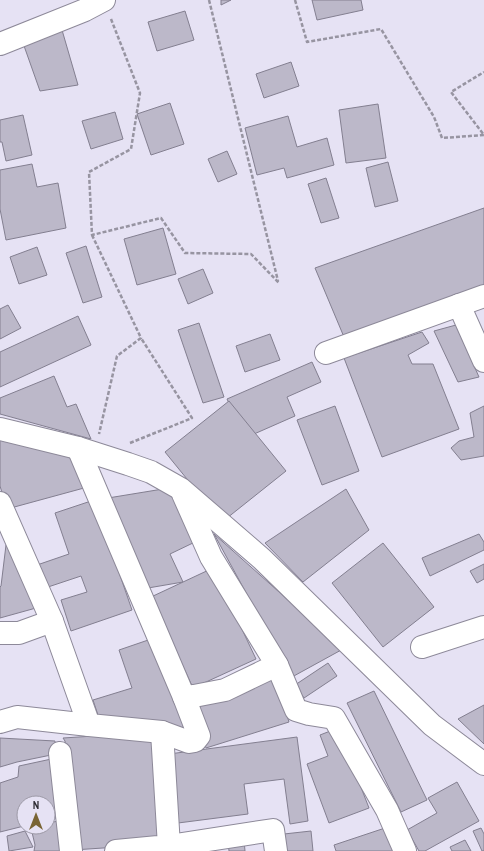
<svg xmlns="http://www.w3.org/2000/svg" width="484" height="851" font-family="'Archivo Narrow',sans-serif">
  <style>
    .building { fill: #bcb8c9; stroke: #837f90 }
    .lines { fill: none; stroke-linecap: round; stroke-linejoin: round }
    .minor-casing { stroke: #8d8999; stroke-width: 24 }
    .path { stroke: #9794a1; stroke-width: 2.5; stroke-dasharray: 4 2; stroke-linecap: butt }
    .minor { stroke: #fff; stroke-width: 22 }
  </style>
  <rect width="100%" height="100%" fill="#e6e2f4"/>
  <g class="building">
    <path d="M221,0H231L221,5Z"/>
    <path d="M312,0H361L363,10L317,20Z"/>
    <path d="M185,11L194,40L157,51L148,22Z"/>
    <path d="M62,30L78,85L40,91L23,43Z"/>
    <path d="M291,62L299,86L264,98L256,74Z"/>
    <path d="M170,103L184,144L151,155L137,114Z"/>
    <path d="M378,104L386,158L346,163L339,110Z"/>
    <path d="M115,112L123,139L91,149L82,121Z"/>
    <path d="M23,115L32,155L6,161L2,142H0V120Z"/>
    <path d="M288,116L297,147L327,138L334,165L287,178L284,168L257,175L245,128Z"/>
    <path d="M227,151L237,174L218,182L208,159Z"/>
    <path d="M388,162L398,201L375,207L366,168Z"/>
    <path d="M32,164L37,187L58,183L66,228L6,240L0,209V170Z"/>
    <path d="M326,178L339,218L321,223L308,184Z"/>
    <path d="M484,208V286L344,337L315,268Z"/>
    <path d="M163,228L176,274L137,285L124,239Z"/>
    <path d="M86,246L102,297L83,303L66,253Z"/>
    <path d="M37,247L47,275L19,284L10,257Z"/>
    <path d="M203,269L213,293L188,304L178,279Z"/>
    <path d="M8,305L21,328L0,339V309Z"/>
    <path d="M78,316L91,345L0,387V352Z"/>
    <path d="M199,323L224,397L203,403L178,330Z"/>
    <path d="M456,325L479,377L458,382L434,331Z"/>
    <path d="M422,332L429,343L408,355L412,364H433L459,429L382,457L344,358Z"/>
    <path d="M270,334L280,360L245,372L236,346Z"/>
    <path d="M312,362L321,382L287,397L295,416L245,438L227,399Z"/>
    <path d="M54,376L67,407L76,404L91,439L0,414V398Z"/>
    <path d="M229,401L286,471L222,522L165,452Z"/>
    <path d="M335,406L359,471L322,485L297,420Z"/>
    <path d="M484,406V456L461,460L451,448L459,441L474,437L470,413Z"/>
    <path d="M0,436L73,449L84,488L7,509L0,486Z"/>
    <path d="M169,488L195,542L170,554L183,582L148,588L108,498Z"/>
    <path d="M346,489L369,530L303,582L265,543Z"/>
    <path d="M94,500L132,610L71,631L61,600L87,592L81,576L45,588L37,565L69,554L55,513Z"/>
    <path d="M214,534L343,649L292,677Z"/>
    <path d="M479,534L484,542V550L430,576L422,558Z"/>
    <path d="M383,543L434,607L383,647L332,583Z"/>
    <path d="M6,545H18L36,608L0,618V587L1,586Z"/>
    <path d="M484,564V579L477,583L470,571Z"/>
    <path d="M213,568L256,659L193,688L151,597Z"/>
    <path d="M157,637L188,732L100,721L93,700L132,688L119,650Z"/>
    <path d="M328,663L337,676L304,698L295,685Z"/>
    <path d="M275,676L289,722L206,748L191,701Z"/>
    <path d="M374,691L427,800L401,812L347,703Z"/>
    <path d="M484,705V744L458,719Z"/>
    <path d="M338,728L369,808L329,823L307,764L328,756L320,735Z"/>
    <path d="M156,732L163,844L73,850L65,741L63,738Z"/>
    <path d="M297,737L308,821L290,824L284,779L244,784L248,814L178,823L169,754Z"/>
    <path d="M0,738L55,741L56,754L17,762L0,767Z"/>
    <path d="M56,758L63,816L48,820V803H24V826L0,832V783L18,777L19,766Z"/>
    <path d="M457,782L479,821L425,851H419L407,830L437,813L428,798Z"/>
    <path d="M64,820L70,851H34L35,845L31,828L48,827V823Z"/>
    <path d="M391,826L399,851H336L334,845Z"/>
    <path d="M481,828L484,834V851H482L473,831Z"/>
    <path d="M25,831L33,847L9,851L7,836Z"/>
    <path d="M311,831L313,851H286L284,834Z"/>
    <path d="M244,840L245,851H229L228,842Z"/>
    <path d="M465,840L471,851H452L450,847Z"/>
  </g>
  <g class="lines">
    <g class="minor-casing">
      <g id="minor">
        <path d="M0,44L85,10L104,0"/>
        <path d="M459,305L484,361"/>
        <path d="M326,353L484,296"/>
        <path d="M0,429L78,448L128,464L151,472L181,489L262,559L432,725L484,764"/>
        <path d="M183,494L211,557L277,665L225,690L194,696L184,697"/>
        <path d="M0,503L52,621L89,725L162,732L189,742L195,741L199,736L184,697L78,448"/>
        <path d="M0,633H19L52,621"/>
        <path d="M422,647L484,627"/>
        <path d="M277,665L296,710L309,714L334,718L387,810L405,851"/>
        <path d="M0,722L17,717L89,725"/>
        <path d="M60,753L71,851"/>
        <path d="M169,846L273,830L276,851"/>
        <path d="M116,851L169,846L162,732"/>
      </g>
    </g>
    <g class="path">
      <path d="M209,0L278,281"/>
      <path d="M295,0L307,42L381,29L434,117L442,138L484,135L451,92L484,72"/>
      <path d="M111,19L140,93L131,149L89,172L92,235L161,218L185,253L251,254L279,283"/>
      <path d="M92,235L141,338L117,356L99,434"/>
      <path d="M130,443L192,418L141,338"/>
    </g>
    <use href="#minor" class="minor"/>
  </g>
  <g transform="translate(36 815)"><circle r="19" fill="#e6e2f4" stroke="#9d9aa7"/>
  <path d="M0-3L7 15L0 10L-7 15Z" fill="#796434"/>
  <text y="-6" font-size="11" font-weight="bold" text-anchor="middle" fill="#2f2d34">N</text>
  </g>
</svg>
